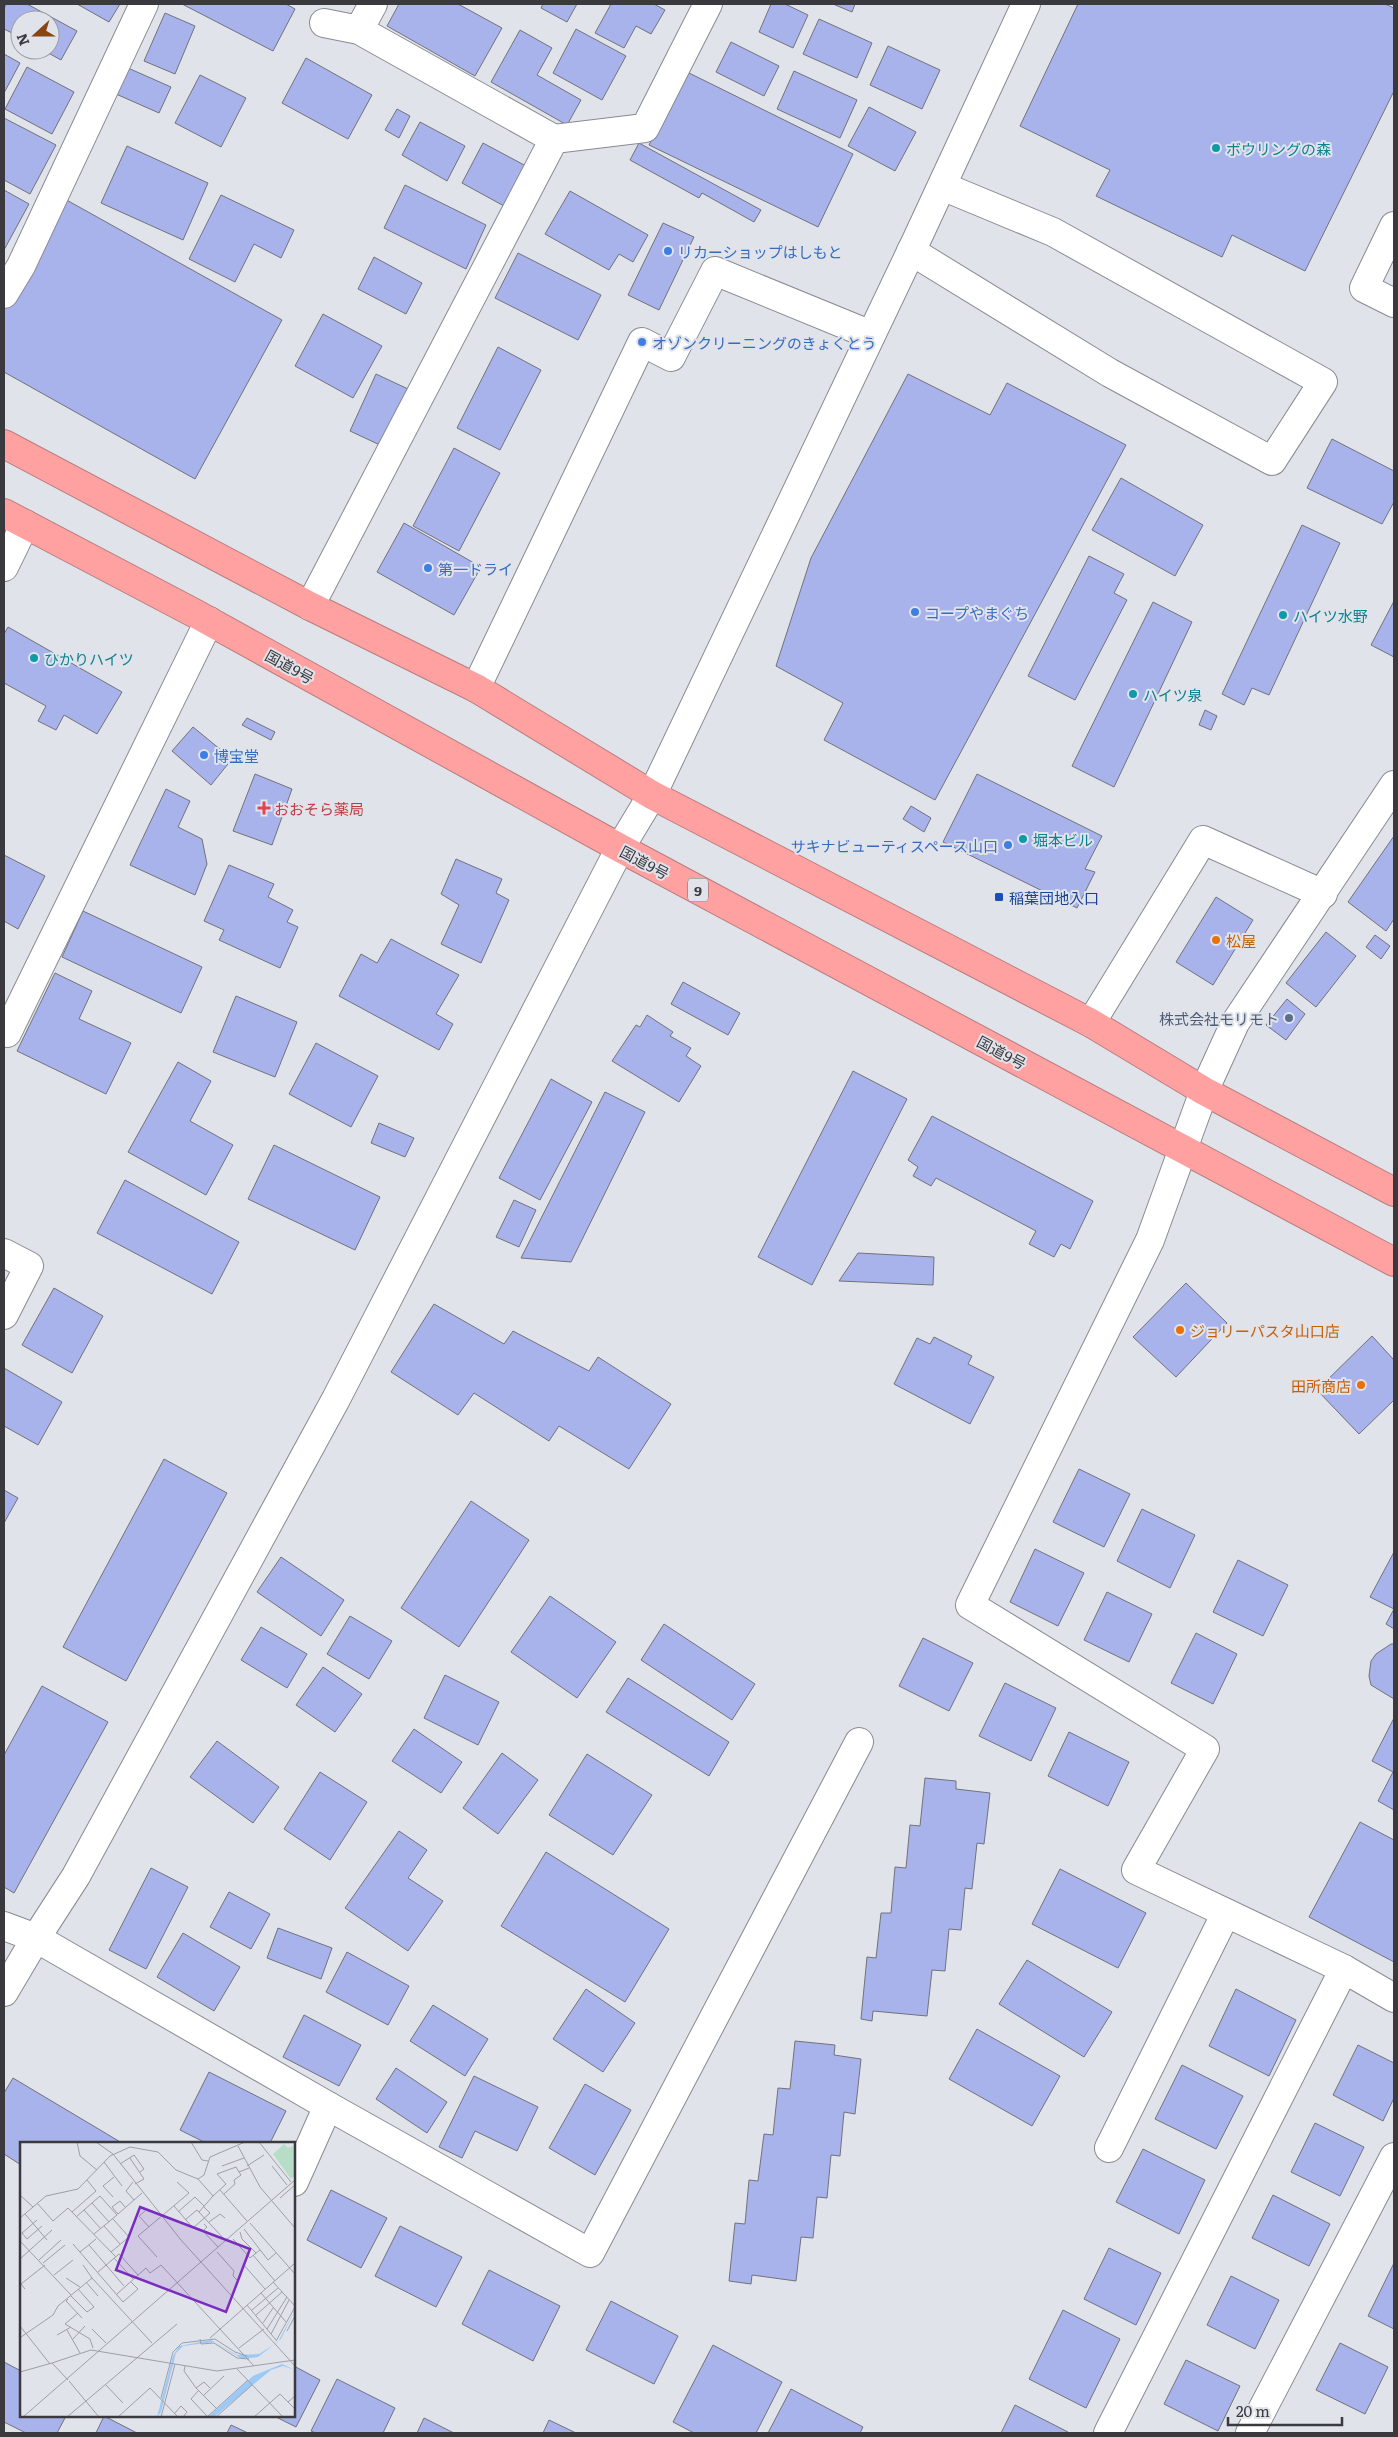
<svg xmlns="http://www.w3.org/2000/svg" width="1398" height="2437" font-family="Literata,'Noto Sans JP',serif">
  <style>
    .building { fill: #a8b3ec; stroke: #71727a }
    .lines { fill: none; stroke-linecap: round; stroke-linejoin: round }
    .minor-casing { stroke: #898a92; stroke-width: 30 }
    .highway-casing { stroke: #b97d7e; stroke-width: 30 }
    .minor { stroke: #fff; stroke-width: 28 }
    .highway { stroke: #fea1a0; stroke-width: 28 }
    .culture-dot { fill: #0f9aa8; stroke: #e1e3eb; stroke-width: 2 }
    .shop-dot { fill: #3f7fe0; stroke: #e1e3eb; stroke-width: 2 }
    .health-dot { fill: #e0444e; stroke: #e1e3eb; stroke-width: 2 }
    .transit-dot { fill: #1a4fb4; stroke: #e1e3eb; stroke-width: 2 }
    .food-dot { fill: #e8710a; stroke: #e1e3eb; stroke-width: 2 }
    .service-dot { fill: #5c6f8a; stroke: #e1e3eb; stroke-width: 2 }
    .labels { text-anchor: middle; dominant-baseline: central; stroke-width: 4; stroke-linejoin: round; paint-order: stroke }
    .shield { fill: #e1e3eb; stroke: #6c6d72; stroke-width: 1 }
    .shield-label { font-size: 14px; font-weight: bold; fill: #3a3a3e }
    .culture-label { font-size: 15px; fill: #0d838f; stroke: #e1e3eb; text-anchor: start }
    .shop-label { font-size: 15px; fill: #366cbe; stroke: #e1e3eb; text-anchor: start }
    .street-label { font-size: 15px; fill: #3a3a3e; stroke: #e1e3eb }
    .health-label { font-size: 15px; fill: #be3a42; stroke: #e1e3eb; text-anchor: start }
    .transit-label { font-size: 15px; fill: #164399; stroke: #e1e3eb; text-anchor: start }
    .food-label { font-size: 15px; fill: #c56008; stroke: #e1e3eb; text-anchor: start }
    .service-label { font-size: 15px; fill: #4e5e75; stroke: #e1e3eb; text-anchor: end }
    .inset-road { fill: none; stroke: #9e9fa6; stroke-width: 1 }
    .view { fill: #7b2cbf; fill-opacity: 0.15; stroke: #7b2cbf; stroke-width: 2.5 }
    .inset-edge { fill: none; stroke: #3a3a3e; stroke-width: 2.5 }
  </style>
  <rect width="100%" height="100%" fill="#e1e3eb"/>
  <g class="building">
    <path d="M6,4H27L77,31L61,60L43,50H50V20H20V37L4,29V9Z"/>
    <path d="M77,4H120L109,22Z"/>
    <path d="M182,4H286L295,9L273,51Z"/>
    <path d="M399,4H458L502,28L475,76L387,26Z"/>
    <path d="M543,4H577L567,22L541,8Z"/>
    <path d="M611,4H654L665,10L651,34L636,26L624,48L595,33Z"/>
    <path d="M771,4H785L808,15L793,48L759,32Z"/>
    <path d="M833,4H855L852,12Z"/>
    <path d="M1078,4H1385L1394,8V91L1305,271L1232,235L1222,257L1096,196L1110,170L1020,126Z"/>
    <path d="M165,13L195,26L175,74L144,61Z"/>
    <path d="M819,19L872,43L857,78L803,54Z"/>
    <path d="M576,29L626,56L602,100L553,73Z"/>
    <path d="M520,30L552,48L537,75L581,100L567,125L491,82Z"/>
    <path d="M731,42L779,66L764,96L716,72Z"/>
    <path d="M888,46L940,70L922,109L870,85Z"/>
    <path d="M4,54L20,63L4,93Z"/>
    <path d="M306,58L372,95L348,139L282,103Z"/>
    <path d="M27,67L74,92L52,134L5,109Z"/>
    <path d="M128,68L171,87L159,113L116,94Z"/>
    <path d="M685,71L853,154L818,227L649,145Z"/>
    <path d="M794,71L857,100L840,138L777,109Z"/>
    <path d="M200,75L246,98L221,147L175,123Z"/>
    <path d="M869,107L916,132L895,171L848,146Z"/>
    <path d="M397,109L410,116L399,138L385,130Z"/>
    <path d="M4,118L56,145L30,194L4,180Z"/>
    <path d="M420,122L465,146L447,181L402,155Z"/>
    <path d="M483,143L526,166L504,206L462,183Z"/>
    <path d="M639,143L761,210L754,222L702,193L699,198L630,160Z"/>
    <path d="M127,146L208,183L183,240L101,203Z"/>
    <path d="M405,185L486,225L466,269L384,228Z"/>
    <path d="M4,190L29,204L4,250Z"/>
    <path d="M570,191L648,235L633,262L619,254L609,270L545,234Z"/>
    <path d="M221,195L294,230L281,258L254,244L235,282L189,259Z"/>
    <path d="M63,198L282,320L195,479L4,372V306Z"/>
    <path d="M663,223L694,237L659,310L628,295Z"/>
    <path d="M518,253L601,295L578,340L495,298Z"/>
    <path d="M374,257L422,283L406,314L358,289Z"/>
    <path d="M323,314L382,346L353,398L295,366Z"/>
    <path d="M498,347L541,370L500,450L457,428Z"/>
    <path d="M376,374L408,389L382,446L350,431Z"/>
    <path d="M908,374L990,415L1007,383L1126,445L935,800L824,740L843,703L776,666L811,558Z"/>
    <path d="M1332,439L1394,471V502L1382,524L1307,488Z"/>
    <path d="M454,448L500,473L459,551L413,526Z"/>
    <path d="M1121,478L1203,525L1175,576L1092,530Z"/>
    <path d="M404,523L481,567L454,615L377,572Z"/>
    <path d="M1302,525L1340,543L1269,695L1252,688L1244,705L1222,694Z"/>
    <path d="M1089,556L1124,574L1114,593L1127,600L1075,700L1028,676Z"/>
    <path d="M1394,601V657L1371,645Z"/>
    <path d="M1153,602L1192,622L1114,787L1072,766Z"/>
    <path d="M8,627L122,692L97,734L64,715L56,730L38,721L46,706L4,683V634Z"/>
    <path d="M1205,710L1217,716L1211,730L1199,725Z"/>
    <path d="M247,718L275,732L271,740L242,725Z"/>
    <path d="M193,727L232,759L211,785L172,751Z"/>
    <path d="M255,774L292,789L272,845L233,831Z"/>
    <path d="M977,774L1102,836L1085,869L1095,872L1077,908L943,842Z"/>
    <path d="M166,789L190,801L178,827L202,839L207,864L195,895L130,865Z"/>
    <path d="M911,806L931,818L924,832L903,819Z"/>
    <path d="M1394,836V919L1386,931L1348,902Z"/>
    <path d="M4,855L45,876L18,929L4,921Z"/>
    <path d="M456,859L502,879L496,893L509,900L481,963L441,944L459,905L441,894Z"/>
    <path d="M229,865L274,884L268,897L293,910L287,922L298,927L280,968L219,940L224,930L204,921Z"/>
    <path d="M1216,897L1253,920L1213,985L1176,962Z"/>
    <path d="M83,911L202,967L181,1013L62,957Z"/>
    <path d="M1326,932L1356,956L1316,1007L1286,983Z"/>
    <path d="M1375,935L1390,946L1381,959L1366,947Z"/>
    <path d="M391,939L459,975L436,1014L453,1024L439,1050L339,996L361,954L377,963Z"/>
    <path d="M55,973L92,991L79,1019L131,1043L106,1094L17,1051Z"/>
    <path d="M683,982L740,1013L728,1035L671,1004Z"/>
    <path d="M236,996L297,1022L275,1077L213,1052Z"/>
    <path d="M1287,999L1305,1014L1286,1040L1266,1025Z"/>
    <path d="M647,1015L673,1032L670,1036L691,1048L686,1056L701,1066L679,1102L612,1061L636,1025L640,1027Z"/>
    <path d="M316,1043L378,1076L351,1127L289,1094Z"/>
    <path d="M178,1062L211,1081L190,1121L233,1145L206,1195L128,1152Z"/>
    <path d="M853,1071L907,1099L812,1285L758,1257Z"/>
    <path d="M551,1079L592,1102L540,1200L499,1178Z"/>
    <path d="M605,1092L645,1112L571,1262L521,1258Z"/>
    <path d="M932,1116L1093,1201L1070,1249L1061,1244L1054,1257L1029,1244L1036,1231L936,1178L931,1186L913,1176L918,1167L908,1160Z"/>
    <path d="M379,1123L414,1138L405,1157L371,1143Z"/>
    <path d="M274,1145L380,1197L355,1250L248,1199Z"/>
    <path d="M125,1180L239,1242L212,1294L97,1233Z"/>
    <path d="M514,1200L536,1210L519,1247L496,1237Z"/>
    <path d="M858,1253L934,1257L933,1285L839,1281Z"/>
    <path d="M1186,1283L1227,1323L1176,1377L1133,1337Z"/>
    <path d="M54,1288L103,1316L72,1373L22,1345Z"/>
    <path d="M434,1304L504,1344L513,1331L589,1371L598,1357L671,1404L629,1469L559,1426L549,1441L474,1393L458,1415L391,1372Z"/>
    <path d="M1372,1336L1394,1360V1400L1359,1434L1317,1390Z"/>
    <path d="M934,1337L972,1356L968,1364L994,1377L970,1424L894,1384L917,1338L930,1344Z"/>
    <path d="M4,1368L62,1402L38,1445L4,1426Z"/>
    <path d="M164,1459L227,1493L126,1681L63,1647Z"/>
    <path d="M1079,1469L1130,1494L1104,1547L1053,1522Z"/>
    <path d="M4,1490L18,1498L4,1523Z"/>
    <path d="M471,1501L529,1540L459,1647L401,1608Z"/>
    <path d="M1142,1509L1195,1535L1170,1588L1117,1561Z"/>
    <path d="M1035,1549L1084,1573L1058,1626L1010,1602Z"/>
    <path d="M1394,1552V1629L1386,1624L1394,1609L1370,1597Z"/>
    <path d="M281,1557L344,1600L321,1636L257,1592Z"/>
    <path d="M1238,1560L1288,1585L1263,1636L1213,1612Z"/>
    <path d="M1107,1592L1152,1614L1129,1662L1084,1640Z"/>
    <path d="M550,1596L616,1642L577,1698L511,1652Z"/>
    <path d="M350,1616L392,1641L369,1679L327,1654Z"/>
    <path d="M664,1624L755,1684L732,1720L641,1660Z"/>
    <path d="M261,1627L307,1654L287,1688L241,1660Z"/>
    <path d="M1196,1633L1237,1654L1213,1704L1171,1683Z"/>
    <path d="M923,1638L973,1663L949,1711L899,1686Z"/>
    <path d="M1391,1644H1394V1699L1371,1685L1369,1676L1371,1661L1376,1654Z"/>
    <path d="M323,1667L362,1694L335,1732L296,1705Z"/>
    <path d="M445,1675L499,1702L478,1745L424,1718Z"/>
    <path d="M628,1678L729,1742L709,1776L606,1712Z"/>
    <path d="M1005,1683L1056,1708L1031,1761L979,1736Z"/>
    <path d="M42,1686L108,1722L14,1893L4,1887V1755Z"/>
    <path d="M1394,1718V1810L1378,1801L1393,1772L1372,1761Z"/>
    <path d="M414,1729L462,1762L441,1793L392,1761Z"/>
    <path d="M1069,1732L1129,1762L1108,1806L1048,1776Z"/>
    <path d="M217,1741L279,1787L253,1823L190,1777Z"/>
    <path d="M502,1753L538,1780L498,1834L463,1808Z"/>
    <path d="M587,1754L652,1795L613,1855L549,1815Z"/>
    <path d="M320,1772L367,1802L330,1860L284,1829Z"/>
    <path d="M925,1778L956,1781V1789L990,1793L984,1844L977,1843L972,1889L965,1888L961,1930L949,1929L945,1971L932,1970L927,2016L873,2011L872,2021L861,2019L867,1957L876,1958L881,1913H891L895,1867L906,1868L910,1825L920,1826Z"/>
    <path d="M1360,1822L1394,1840V1962L1309,1917Z"/>
    <path d="M399,1831L427,1850L408,1878L443,1901L408,1951L345,1908Z"/>
    <path d="M546,1852L669,1929L625,2002L501,1926Z"/>
    <path d="M151,1868L188,1887L146,1969L109,1950Z"/>
    <path d="M1060,1869L1146,1913L1118,1968L1032,1924Z"/>
    <path d="M229,1892L270,1914L251,1949L210,1927Z"/>
    <path d="M278,1928L332,1948L321,1979L267,1958Z"/>
    <path d="M183,1933L240,1967L214,2011L157,1977Z"/>
    <path d="M347,1952L409,1986L388,2025L326,1992Z"/>
    <path d="M1027,1960L1112,2012L1084,2057L999,2004Z"/>
    <path d="M586,1989L635,2023L603,2072L553,2039Z"/>
    <path d="M1236,1989L1296,2020L1269,2076L1209,2046Z"/>
    <path d="M433,2005L488,2039L465,2076L410,2041Z"/>
    <path d="M304,2015L361,2045L339,2086L283,2057Z"/>
    <path d="M977,2029L1060,2076L1032,2126L949,2079Z"/>
    <path d="M795,2041L835,2045L834,2055L861,2059L855,2114L844,2112L840,2156L831,2155L827,2198L817,2197L813,2238L801,2237L796,2281L752,2275L751,2284L729,2281L735,2223L745,2224L749,2180L758,2181L764,2134L773,2135L778,2088L790,2089Z"/>
    <path d="M1358,2045L1394,2063V2098L1383,2121L1333,2095Z"/>
    <path d="M1182,2065L1243,2096L1216,2149L1155,2119Z"/>
    <path d="M396,2068L447,2102L427,2133L376,2099Z"/>
    <path d="M209,2072L286,2111L270,2143H206L180,2130Z"/>
    <path d="M474,2076L538,2107L517,2151L475,2131L462,2158L439,2147Z"/>
    <path d="M13,2078L122,2143H21V2165L4,2154V2093Z"/>
    <path d="M585,2084L631,2110L595,2175L549,2148Z"/>
    <path d="M1315,2123L1364,2147L1340,2196L1291,2172Z"/>
    <path d="M1143,2149L1205,2180L1179,2234L1116,2202Z"/>
    <path d="M331,2190L387,2218L361,2268L307,2240Z"/>
    <path d="M1273,2195L1330,2224L1309,2266L1252,2238Z"/>
    <path d="M400,2226L462,2257L436,2307L375,2276Z"/>
    <path d="M1109,2248L1161,2273L1136,2325L1084,2299Z"/>
    <path d="M1394,2263V2329L1368,2316Z"/>
    <path d="M489,2270L560,2306L533,2361L462,2324Z"/>
    <path d="M1231,2276L1279,2300L1255,2349L1207,2325Z"/>
    <path d="M611,2301L678,2336L654,2384L586,2350Z"/>
    <path d="M1063,2310L1120,2339L1086,2408L1029,2379Z"/>
    <path d="M1340,2343L1388,2367L1365,2414L1316,2390Z"/>
    <path d="M713,2345L782,2382L756,2433H694L673,2422Z"/>
    <path d="M1186,2360L1240,2386L1218,2431L1164,2404Z"/>
    <path d="M4,2362L21,2371V2416H66L57,2433H26L4,2422Z"/>
    <path d="M294,2366L320,2380L296,2427L274,2416H294Z"/>
    <path d="M337,2379L395,2408L383,2433H316L311,2431Z"/>
    <path d="M791,2389L863,2427L860,2433H768Z"/>
    <path d="M1015,2405L1068,2432V2433H1001Z"/>
    <path d="M104,2416L137,2433H96Z"/>
    <path d="M424,2418L454,2433H417Z"/>
    <path d="M549,2420L576,2433H543Z"/>
    <path d="M231,2425L248,2433H227Z"/>
  </g>
  <g class="lines">
    <g class="minor-casing">
      <g id="minor">
        <path d="M324,23L359,30L554,139"/>
        <path d="M359,30L373,4"/>
        <path d="M1394,226L1364,288L1394,303"/>
        <path d="M911,251L1110,373L1272,461L1323,382L1053,232L942,186"/>
        <path d="M4,294L21,266L144,4"/>
        <path d="M4,567L25,524"/>
        <path d="M310,606L554,139L645,128L708,4"/>
        <path d="M476,688L642,342L671,357L715,271L871,335"/>
        <path d="M1394,785L1235,1023L1204,1091L1150,1240L970,1605L1205,1749L1136,1870L1344,1969L1394,1998"/>
        <path d="M1091,1023L1203,840L1323,894"/>
        <path d="M4,1032L7,1033L209,621"/>
        <path d="M4,1253L29,1266L4,1315"/>
        <path d="M4,1926L36,1938L328,2106L590,2253L859,1742"/>
        <path d="M4,1992L36,1938L76,1876L336,1399L620,848L652,795L917,239L1026,4"/>
        <path d="M1109,2148L1226,1913"/>
        <path d="M294,2182L328,2106"/>
        <path d="M1108,2433L1344,1969"/>
        <path d="M1250,2433L1394,2157"/>
      </g>
    </g>
    <g class="highway-casing">
      <g id="highway">
        <path d="M4,444L310,606L476,688L652,795L1091,1023L1204,1091L1394,1192"/>
        <path d="M4,513L196,614L620,848L1394,1262"/>
      </g>
    </g>
    <use href="#minor" class="minor"/>
    <use href="#highway" class="highway"/>
  </g>
  <g class="culture-dot">
    <circle cx="1216" cy="148" r="5"/>
    <circle cx="1283" cy="615" r="5"/>
    <circle cx="34" cy="658" r="5"/>
    <circle cx="1133" cy="694" r="5"/>
    <circle cx="1023" cy="839" r="5"/>
  </g>
  <g class="shop-dot">
    <circle cx="668" cy="251" r="5"/>
    <circle cx="642" cy="342" r="5"/>
    <circle cx="428" cy="568" r="5"/>
    <circle cx="915" cy="612" r="5"/>
    <circle cx="204" cy="755" r="5"/>
    <circle cx="1008" cy="845" r="5"/>
  </g>
  <path class="health-dot" d="M261.5 800.5h5v5h5v5h-5v5h-5v-5h-5v-5h5z"/>
  <rect class="transit-dot" x="994" y="892" width="10" height="10" rx="2.5"/>
  <g class="food-dot">
    <circle cx="1216" cy="940" r="5"/>
    <circle cx="1180" cy="1330" r="5"/>
    <circle cx="1361" cy="1385" r="5"/>
  </g>
  <circle class="service-dot" cx="1289" cy="1018" r="5"/>
  <g class="labels">
    <rect class="shield" x="688" y="878.5" width="20" height="23" rx="4"/>
    <g class="shield-label">
      <text x="698" y="890">9</text>
    </g>
    <g class="culture-label">
      <text x="1226" y="148">ボウリングの森</text>
      <text x="1293" y="615">ハイツ水野</text>
      <text x="44" y="658">ひかりハイツ</text>
      <text x="1143" y="694">ハイツ泉</text>
      <text x="1033" y="839">堀本ビル</text>
    </g>
    <g class="shop-label">
      <text x="678" y="251">リカーショップはしもと</text>
      <text x="652" y="342">オゾンクリーニングのきょくとう</text>
      <text x="438" y="568">第一ドライ</text>
      <text x="925" y="612">コープやまぐち</text>
      <text x="214" y="755">博宝堂</text>
      <text x="998" y="845" text-anchor="end">サキナビューティスペース山口</text>
    </g>
    <g class="street-label">
      <text transform="translate(290 666) rotate(29)">国道9号</text>
      <text transform="translate(645 862) rotate(28)">国道9号</text>
      <text transform="translate(1002 1052) rotate(28)">国道9号</text>
    </g>
    <g class="health-label">
      <text x="274" y="808">おおそら薬局</text>
    </g>
    <g class="transit-label">
      <text x="1009" y="897">稲葉団地入口</text>
    </g>
    <g class="food-label">
      <text x="1226" y="940">松屋</text>
      <text x="1190" y="1330">ジョリーパスタ山口店</text>
      <text x="1351" y="1385" text-anchor="end">田所商店</text>
    </g>
    <g class="service-label">
      <text x="1279" y="1018">株式会社モリモト</text>
    </g>
  </g>
  <g transform="translate(20 2142)">
    <rect width="275" height="275" fill="#e1e3eb"/>
    <path d="M264,2L268,6L275,3V33L271,37L253,12Z" fill="#b8ddc7"/>
    <path d="M275,168L261,197L238,215L222,217L194,200L163,204L156,211L141,270L137,275L153,214L159,204L191,198L217,213L239,212L258,200ZM262,222L275,228L263,224L251,228L194,275H188L233,234Z" fill="#9bcaf9"/>
    <path class="inset-road" d="M57,0L60,14L77,28M76,0L93,12L161,98L275,224M171,0L182,18L188,19M239,0L271,40M218,4L240,45L275,86M110,16L124,37L115,42M84,20L102,44M100,22L114,13L124,27L120,30M202,24L224,16M227,24L244,13M252,24L267,43M178,37L184,33L190,15L225,0M113,40L106,49L114,58M200,48L227,79M204,52L215,42L214,38L221,33L219,30M0,53L13,65M93,55L83,44L94,35M260,56L275,43M17,61L33,79L48,66L96,115M72,61L89,80M154,64L173,86L190,71L183,64M105,65L100,59L92,65L98,72L122,51M64,68L81,87M125,69L119,74L129,85M52,70L76,49L67,38M158,70L175,55L184,64M179,70L193,54M5,72L27,98M56,75L80,54L97,73L74,92M0,76L26,54L58,47L90,14L110,5L138,10L156,28L178,37L193,54L206,42L197,32L216,25L219,30L229,26M17,78L2,91L7,97L22,84M165,78L177,68L205,98M189,80L200,72L205,76M230,81L275,132M184,82L187,85L183,89L198,105M84,84L100,102M224,87L248,118L256,111M220,90L222,97L236,111M213,97L230,116L240,108M0,99L51,153M53,102L103,160L118,147L111,140M69,103L104,144M60,110L76,97M91,110L109,95L93,77M197,110L214,129L213,134L218,139M233,113L255,139M137,115L118,94L169,51L157,40M94,116L113,137M0,117L32,88M19,118L41,98M23,121L45,103M223,122L245,147M63,123L72,136M78,130L99,112L118,133M34,133L53,118M46,136L60,145M66,140L78,154M253,140L275,164M5,147L1,142L25,123M241,151L266,180M97,152L126,126L130,131L141,123L234,224M51,154L67,170L74,165L58,147M48,157L46,159L62,176M227,163L256,198M232,168L258,146M58,171L45,182L70,197L73,206M236,173L262,150M243,181L253,166M0,184L30,222M72,187L86,201M247,187L267,155M47,188L60,211M267,189L275,174M251,192L269,158M37,193L51,185M1,195L33,173L38,164L72,136L132,201M190,196L275,121M53,197L65,184M180,197L181,202L194,201L217,216L229,217M256,199L275,165M219,206L244,187M32,221L71,208L197,229L275,218M165,224L164,229L176,246L196,266M217,227L263,275M0,230L32,221L48,238M49,239L79,275M85,242L103,261M176,246L184,240L190,246M179,248L171,257L187,274M184,253L204,234M275,254L268,260L275,267M141,256L153,210L162,201L195,197L215,210L227,214M155,271L161,264L167,270L163,275M3,275L275,38M47,275L157,182M98,275L130,246L158,275M141,275L155,222M187,275L228,238M196,275L232,243M234,275L260,252L268,260"/>
    <path class="view" d="M120,65L230,107L206,170L96,128Z"/>
    <rect width="275" height="275" class="inset-edge"/>
  </g>
  <rect width="1398" height="2437" fill="none" stroke="#3a3a3e" stroke-width="10"/>
  <g transform="translate(35 35) rotate(249)"><circle r="24" fill="#e1e3eb" stroke="#9e9fa6"/>
  <path d="M0-4L9 19L0 12L-9 19Z" fill="#874612"/>
  <text y="-8" font-size="14" font-weight="bold" text-anchor="middle" fill="#3a3a3e">N</text>
  </g>
  <path d="M1228 2417v8h114v-8" fill="none" stroke="#3a3a3e" stroke-width="2.5"/>
  <text x="1236" y="2417" font-size="15" fill="#3a3a3e" stroke="#e1e3eb" stroke-width="4" paint-order="stroke">20 m</text>
</svg>
